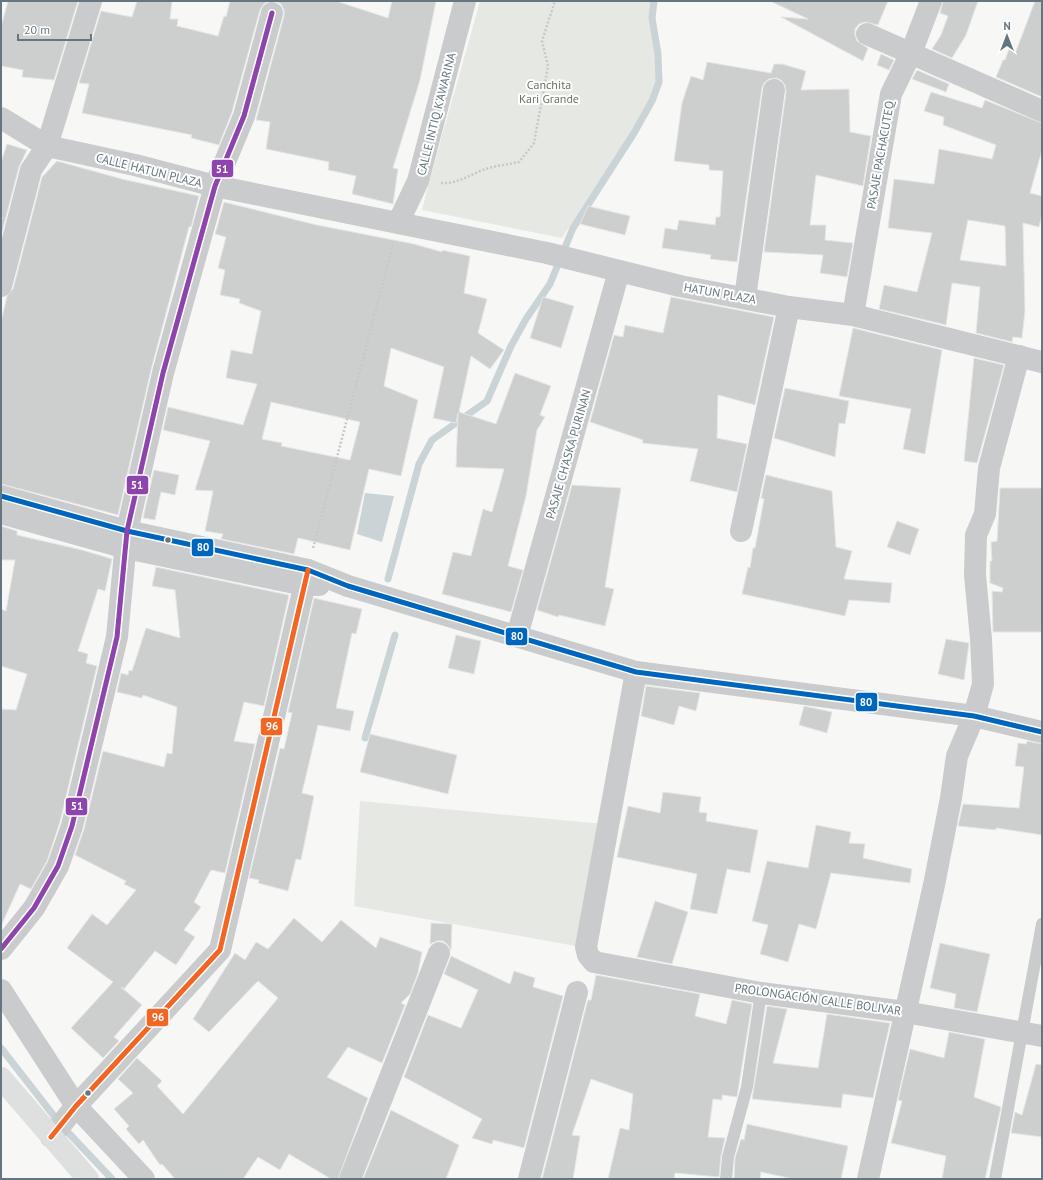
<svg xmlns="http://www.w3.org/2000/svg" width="1043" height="1180" font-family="'PT Sans',sans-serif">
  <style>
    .green { fill: #e6e8e3 }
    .water { fill: #cad3d5 }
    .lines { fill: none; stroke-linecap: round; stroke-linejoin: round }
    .stream { stroke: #cad3d5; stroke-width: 7 }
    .building { fill: #cdcfcf; stroke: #e6e6e6; fill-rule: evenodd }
    .path { stroke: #c7c8c9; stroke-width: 2.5; stroke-dasharray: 2 2; stroke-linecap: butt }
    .service { stroke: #c9cbcc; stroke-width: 12 }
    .minor { stroke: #c9cbcc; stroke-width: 22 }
    .tertiary { stroke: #c9cbcc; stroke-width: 22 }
    .primary { stroke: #dedfdf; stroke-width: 22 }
    .bus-1-casing { stroke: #fff; stroke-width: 8 }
    .bus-2-casing { stroke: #fff; stroke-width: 8 }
    .bus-3-casing { stroke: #fff; stroke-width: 8 }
    .bus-1 { stroke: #0065bd; stroke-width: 5 }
    .bus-2 { stroke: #8e44ad; stroke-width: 5 }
    .bus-3 { stroke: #f26522; stroke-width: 5 }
    .bus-dot { fill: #64767f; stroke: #fff; stroke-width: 1.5 }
    .labels { text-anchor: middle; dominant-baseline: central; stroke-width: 4; stroke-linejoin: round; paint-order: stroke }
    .park-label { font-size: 12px; fill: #687762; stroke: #fff }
    .street-label { font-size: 12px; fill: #64767f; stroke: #fff }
    .line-badge { stroke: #fff; stroke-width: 1.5 }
    .badge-label { font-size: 11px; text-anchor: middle; font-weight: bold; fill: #fff }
  </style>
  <rect width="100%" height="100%" fill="#f7f7f6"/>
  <g class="green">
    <path d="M480,1H653C650,30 661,61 655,90C653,97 647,105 644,112L562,238L422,210C440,140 461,71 480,1Z"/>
    <path d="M360,801L603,824L581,947L354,906Z"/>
  </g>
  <path class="water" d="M365,493L394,496L382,542L357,534Z"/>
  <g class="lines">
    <g class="stream">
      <path d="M388,579L419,464L432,440L487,401L511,346L526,319L550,284L573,228L634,133L652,101L659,82L658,54L652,18L654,1"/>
      <path d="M365,738L395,635"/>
      <path d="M1,1048L61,1125L112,1179"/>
    </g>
  </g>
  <g class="building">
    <path d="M8,1H78L54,80L22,77L23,70L1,66V27Z"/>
    <path d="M137,1H172L170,19H178L177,26L218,36L224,16L226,17L230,1H269L264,4L260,10L232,112L219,145L191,138L192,135L82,113L89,84L79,83L101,11L132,17Z"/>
    <path d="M275,1H336L388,18L392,1H436L420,80L393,168L398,169L393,204L352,194L356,176L328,170L329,162L266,149L270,122L256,120L284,16V10L281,4Z"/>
    <path d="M770,1H888L878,25L865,22L859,24L855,29V35L857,41L868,48L863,61L781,17L808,19Z"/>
    <path d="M943,1H978L966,35L952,58L932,49L941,35L948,16L940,13Z"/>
    <path d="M1035,1H1042V97L996,77L1003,60H1005L1009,49L1016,51Z"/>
    <path d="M881,54L894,60L889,70L877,65Z"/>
    <path d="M707,62L771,73L774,64H782L806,71L801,90L849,89L850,132L871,136L863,186L816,175L810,225H826L825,240L853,243L847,277L820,273L823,255L764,252L786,92L785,85L781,80L776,78L769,79L764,83L762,88L737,262L710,259L711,255L662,248L665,228L677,230L679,220L715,225L716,217H720L723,171L709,170V165L674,161L682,103L691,76L703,80Z"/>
    <path d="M917,70L949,84L946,92L912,79Z"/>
    <path d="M931,92L982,108L985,100L1042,123V150L1030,193L1042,196V214L1039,227L1023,223L1025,311L1022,338L1013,337L1012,342L976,333L980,287L952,283L946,325L879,309L884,285L917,292L932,233L888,228L894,179L934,184L939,149L992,159L996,145L943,125L944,117L924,111ZM968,220L1005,226L1006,266L960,260Z"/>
    <path d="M7,144L27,150L19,167L1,236V220L3,218H1V162Z"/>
    <path d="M57,161L122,179L199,196L191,227H189L151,370L118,515L1,484V322L7,296L13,289L42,177Z"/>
    <path d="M224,202L317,225L414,244L442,252V250L470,256L464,293L487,299L478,333L504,350L490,369L471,356L459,412L496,424L515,373L551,386L540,415L545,417L537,430L526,496L508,566L523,570L511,612L442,594L453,552L471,556L483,509L492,512L504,469L456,467L458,413L456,423L433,418L444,367L391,348L384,386L418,400L401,476L369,469L350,550L298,538L294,554L221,539L223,534L205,531L213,491L195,490L210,441L163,430L168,407L243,425L257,384L226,378L231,350L252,354L261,311L239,303L240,299L220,295L225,270L218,268L226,237L215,234ZM271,402L360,422L350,460L281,446L282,443L262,439Z"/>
    <path d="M588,206L630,216L625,235L580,224Z"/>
    <path d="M543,297L574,306L561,348L530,338Z"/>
    <path d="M671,297L774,317L755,405L718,395L717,438L747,444L737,492L690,481L698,449L642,443L643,440L590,422L614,335L623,337L625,325L663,333Z"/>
    <path d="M853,328L942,350L925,454L903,449L911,409L839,396Z"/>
    <path d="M974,358L1004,365L977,463L964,461Z"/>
    <path d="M785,388L849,401L845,424L839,423L835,457L774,438Z"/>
    <path d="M154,470L179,475L175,495L161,492L155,520L143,518Z"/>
    <path d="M766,475L832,491L836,547L852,551L844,579L892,583L890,603L849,600L845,616L742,594L748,567L750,568L753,548H755L764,499L761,498Z"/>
    <path d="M572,485L621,488L605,587L614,589L605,626L559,615L558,617L537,610Z"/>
    <path d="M1000,488H1042V632H993L992,591L1002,592L1003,588L990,583V561H992L991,542L997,541Z"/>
    <path d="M897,521L919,529L910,555L887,547Z"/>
    <path d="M1,526L17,531V535L82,550L112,559L105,591L98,589L78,651L88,654L86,663L97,666L60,822L47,861L31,889L20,884L1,926V709L16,710L27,674L1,666V609L6,611L15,560H1Z"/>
    <path d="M156,567L289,595L264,706L244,702L234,741L255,744L225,873L211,870L194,902L201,907L184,930L195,937L176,965L155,951L124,989L121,987L142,1005L114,1037L119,1041L103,1058L71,1028L113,982L67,948L92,914L107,925L136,890L124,884L126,881L75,855L84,829L103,751L164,767L167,753L172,754L177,707L143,695L142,698L117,692L121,673L128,675L129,670L132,671L146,628L180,638L175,590L152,586Z"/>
    <path d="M314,598L362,609L356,634L352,633L336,708L354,711L350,731L318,725L302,793L314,796L301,860L296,859L288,891L258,883L259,880L249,878L280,748L284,749L292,713L288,712Z"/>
    <path d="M456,635L481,641L474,674L448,668Z"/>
    <path d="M946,639L969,643L964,680L938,674Z"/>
    <path d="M646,686L700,693L696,711L679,706L674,725L641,716Z"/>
    <path d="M804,706L832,712L827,733L799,725Z"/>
    <path d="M370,734L457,755L448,794L360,772Z"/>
    <path d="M1027,741L1042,744V835L996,828V830L958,826L963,804L1019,808L1024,767L1015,766L1018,743L1026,744Z"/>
    <path d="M663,792L701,797L699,812L707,813L706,821L758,830L750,873L727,869L717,914L690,909L697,874L617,857L628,806L660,813Z"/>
    <path d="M816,825L851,832L849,843L865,844L863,858L912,869L910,883L831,873L816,929L799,924L788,962L760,954L768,925L752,921L767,861L808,868Z"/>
    <path d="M655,901L688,912L672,964L637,957Z"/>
    <path d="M294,918L322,942L341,920L376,948L380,937L422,952L418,973L410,994L401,1003L405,1005L382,1063L348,1047L327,1077L368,1098L338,1179H331L289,1154L280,1170L258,1157L243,1179H175L162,1164L160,1165L143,1140L139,1144L126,1129L129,1126L114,1109L133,1093L118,1079L137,1058L162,1081L157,1086L183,1114L278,998L258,981L209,1032L193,1019L235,953L245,960L256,942L268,949Z"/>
    <path d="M431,923L452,924L451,950L448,945L443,941H437L430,944Z"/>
    <path d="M940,943L990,954L977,1012L954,1008L956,994L930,988Z"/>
    <path d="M451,956L510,984L514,971L535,978L533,987L563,996L524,1148L493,1140L492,1144L472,1138L482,1119L404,1077L428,1015L461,1028L478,990L444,974Z"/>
    <path d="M596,975L700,994L695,1016L726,1024L732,1000L752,1004L737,1097L722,1095V1100L713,1099L708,1137L725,1138L721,1156L719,1177L675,1173L674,1179H608L620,1128L629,1130L633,1094L591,1079L572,1135L580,1136L573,1179H542L587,1003L588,1000H591Z"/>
    <path d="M767,1006L787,1009L773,1063L818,1068L827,1014L890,1023L873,1098L843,1094L841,1108L752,1099Z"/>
    <path d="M949,1032L985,1039L974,1097L1001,1107L985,1179H942L946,1156L891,1143L902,1101L898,1100L910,1049L944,1058Z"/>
    <path d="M1036,1064L1042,1065V1137L1011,1133L1015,1112L1022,1115Z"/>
    <path d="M391,1110L459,1145L446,1179H363Z"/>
    <path d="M747,1124L848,1146L841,1179H793L761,1172L760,1179H734L735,1158L741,1139L744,1140Z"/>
  </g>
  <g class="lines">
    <g class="path">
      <path d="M441,183C455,184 467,177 480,171C492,166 506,165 519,162L534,143L548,66L542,41L555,1"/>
      <path d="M313,548L393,245"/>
    </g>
    <g class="service">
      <path d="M726,1179L728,1157L747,1087L761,993"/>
      <path d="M995,1179L1042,924"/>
    </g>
    <g class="minor">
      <path d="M867,34L1042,111"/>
      <path d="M1,118L47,146L91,1"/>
      <path d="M398,223L547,253L680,286L789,307L853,315L1042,362"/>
      <path d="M745,298L774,90"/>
      <path d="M853,315L891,94L911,53L931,1"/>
      <path d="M1,496L127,531L308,570L348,586L636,672L974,716L1042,732"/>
      <path d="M1,513L126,548L304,585H319"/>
      <path d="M741,531L789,307"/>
      <path d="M517,636L619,271"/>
      <path d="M636,672L586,947L588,955L594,962L761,993L905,1012L1042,1036"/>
      <path d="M1,949L34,908L58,866L72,826L117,637L127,531L163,373L215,186L244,116L272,13"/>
      <path d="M1,990L76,1106L144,1179"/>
      <path d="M51,1137L76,1106L220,950L308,570"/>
      <path d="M350,1179L439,953"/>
      <path d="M529,1179L577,992"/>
      <path d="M868,1179L934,885L951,798L957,756L974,716L983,684L981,639L975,575L976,535L985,514L989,468L1019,356"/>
    </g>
    <path class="tertiary" d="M1,286L31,170L47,146L135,165L215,186L398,223L418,181L465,1"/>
    <path class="primary" d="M1,1078L88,1179"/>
    <g class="bus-1-casing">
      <path id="bus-1" d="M1,496L127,531L308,570L348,586L636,672L974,716L1042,732"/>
    </g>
    <g class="bus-2-casing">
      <path id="bus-2" d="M1,949L34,908L58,866L72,826L117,637L127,531L163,373L215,186L244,116L272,13"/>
    </g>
    <g class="bus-3-casing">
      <path id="bus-3" d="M51,1137L76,1106L220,950L308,570"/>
    </g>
    <use href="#bus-1" class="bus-1"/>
    <use href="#bus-2" class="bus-2"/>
    <use href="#bus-3" class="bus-3"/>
  </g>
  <g class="bus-dot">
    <circle cx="168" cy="540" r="3.5"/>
    <circle cx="88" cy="1093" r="3.5"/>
  </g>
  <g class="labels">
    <g class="park-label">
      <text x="549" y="84">Canchita<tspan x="549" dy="14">Kari Grande</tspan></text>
    </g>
    <g class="street-label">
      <text transform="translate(436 114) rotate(-76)">CALLE INTIQ K'AWARINA</text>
      <text transform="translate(880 155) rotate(-80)">PASAJE PACHACUTEQ</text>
      <text transform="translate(149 170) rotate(14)">CALLE HATUN PLAZA</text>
      <text transform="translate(720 293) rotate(10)">HATUN PLAZA</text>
      <text transform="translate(568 454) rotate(-74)">PASAJE CH'ASKA PURINAN</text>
      <text transform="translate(818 999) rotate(8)">PROLONGACIÓN CALLE BOLIVAR</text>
    </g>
  </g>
  <g class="line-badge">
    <rect x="211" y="159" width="23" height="19" rx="4" fill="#8e44ad"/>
    <rect x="126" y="475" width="23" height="20" rx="4" fill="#8e44ad"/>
    <rect x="191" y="538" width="23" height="19" rx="4" fill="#0065bd"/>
    <rect x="505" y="627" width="23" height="19" rx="4" fill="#0065bd"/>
    <rect x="855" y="692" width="23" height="20" rx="4" fill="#0065bd"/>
    <rect x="260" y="717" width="23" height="19" rx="4" fill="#f26522"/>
    <rect x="65" y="797" width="23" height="19" rx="4" fill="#8e44ad"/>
    <rect x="146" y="1008" width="23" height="19" rx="4" fill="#f26522"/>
  </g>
  <g class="badge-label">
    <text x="222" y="173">51</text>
    <text x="137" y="489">51</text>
    <text x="203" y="551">80</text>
    <text x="517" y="640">80</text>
    <text x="866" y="706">80</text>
    <text x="272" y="730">96</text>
    <text x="77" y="810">51</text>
    <text x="158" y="1021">96</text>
  </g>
  <rect width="1043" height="1180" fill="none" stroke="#64767f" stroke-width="4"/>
  <g transform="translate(1007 36)" stroke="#ffffff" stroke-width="3" paint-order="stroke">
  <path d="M0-3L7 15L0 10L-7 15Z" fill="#64767f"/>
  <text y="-6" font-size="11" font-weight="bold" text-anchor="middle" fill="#64767f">N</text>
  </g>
  <path d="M18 34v6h73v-6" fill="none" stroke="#64767f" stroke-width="2"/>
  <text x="24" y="34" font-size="12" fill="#64767f" stroke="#ffffff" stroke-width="3" paint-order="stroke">20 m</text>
</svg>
